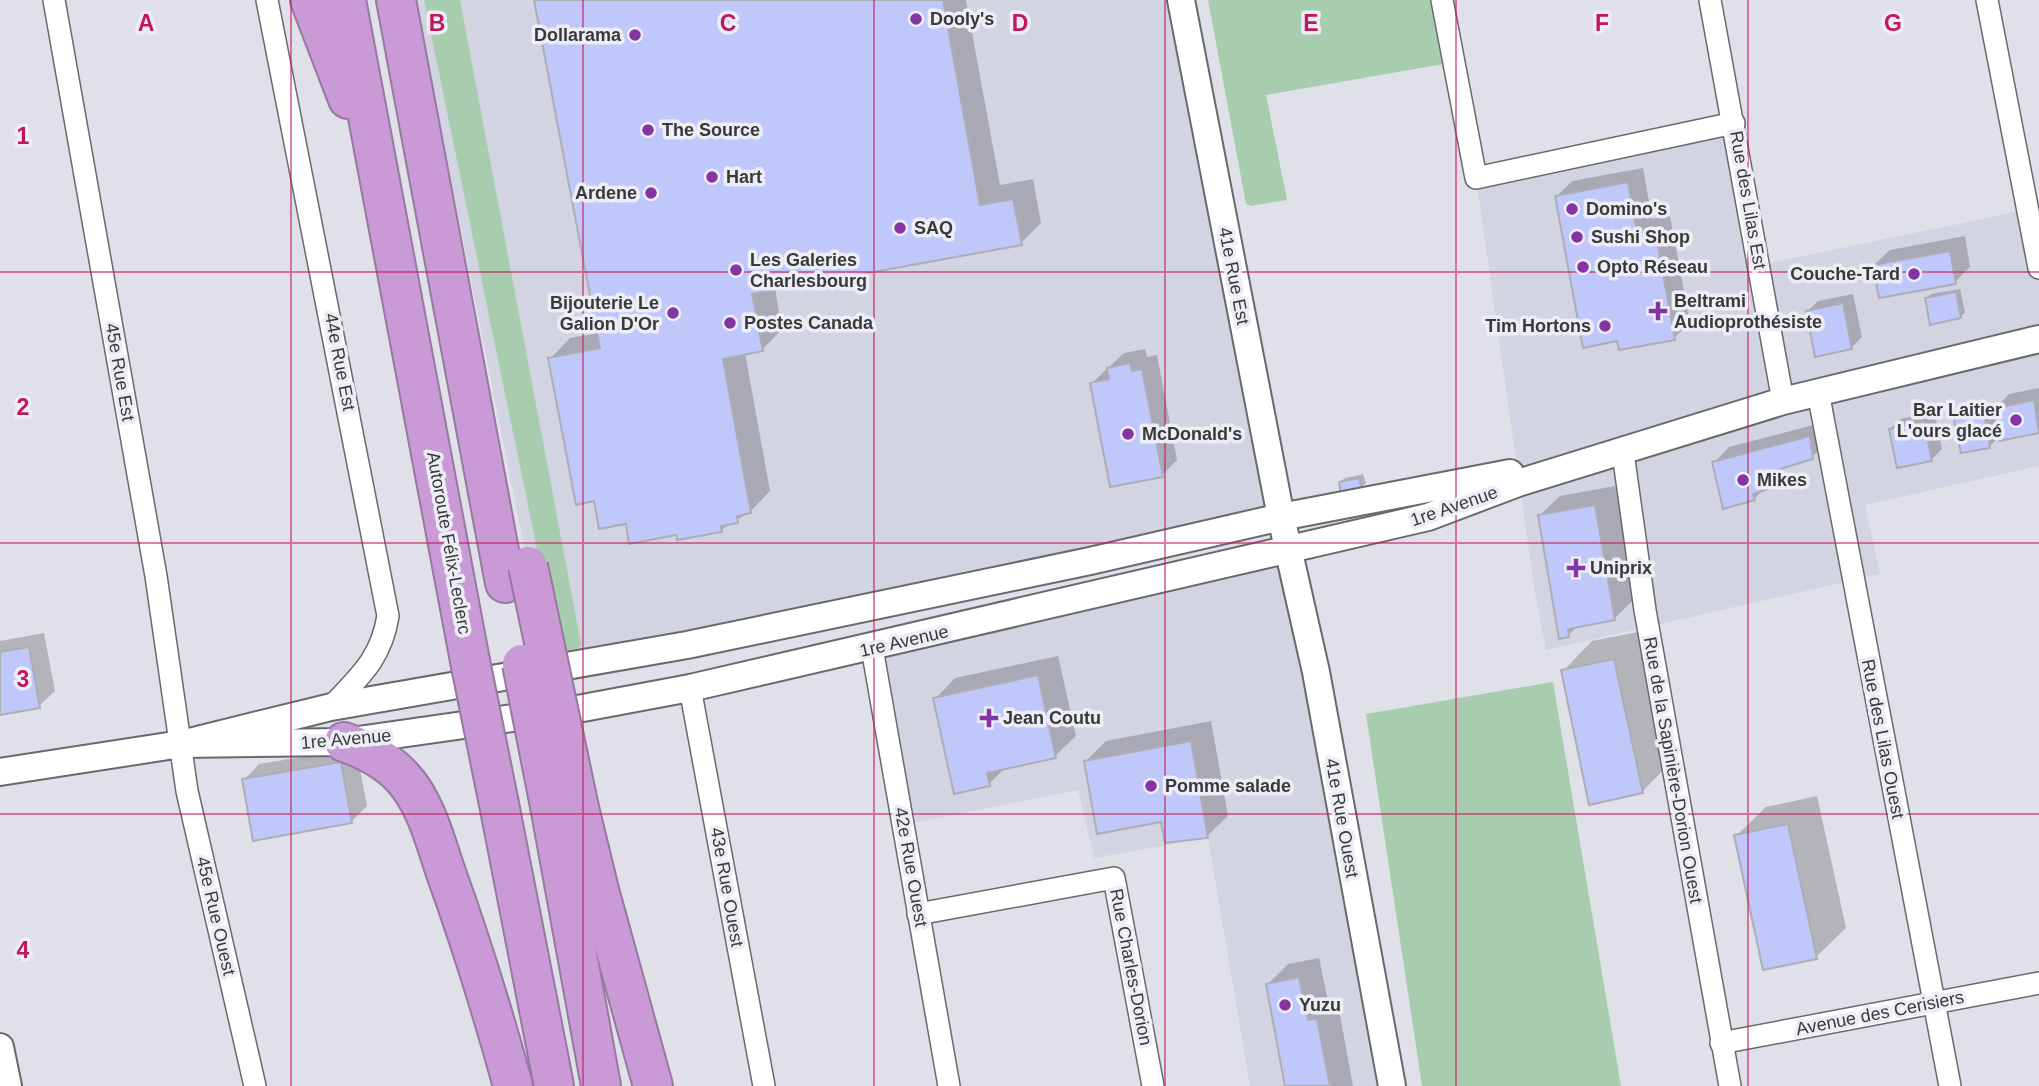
<svg xmlns="http://www.w3.org/2000/svg" width="2039" height="1086" font-family="Arial,sans-serif">
  <style>
    .built { fill: #d2d4e1 }
    .green { fill: #a7cdae }
    .shadow { fill: #0003 }
    .building { fill: #c0c7fb; stroke: #adaeb4; stroke-width: 2 }
    .lines { fill: none; stroke-linecap: round; stroke-linejoin: round }
    .minor-casing { stroke: #68696e; stroke-width: 24 }
    .tertiary-casing { stroke: #68696e; stroke-width: 30 }
    .motorway-casing { stroke: #9778a0; stroke-width: 42 }
    .minor { stroke: #fff; stroke-width: 21 }
    .tertiary { stroke: #fff; stroke-width: 26 }
    .motorway { stroke: #c99ad6; stroke-width: 38 }
    .motorway-bridge-casing { stroke: #9778a0; stroke-width: 42; stroke-linecap: butt }
    .motorway-bridge { stroke: #c99ad6; stroke-width: 38 }
    .grid { fill: none; stroke: #c2185b; stroke-width: 2; stroke-opacity: 0.55 }
    .poi-dot { fill: #8434a3; stroke: #edeef5; stroke-width: 2.5 }
    .labels { text-anchor: middle; dominant-baseline: central; stroke-width: 7; stroke-linejoin: round; paint-order: stroke }
    .poi-label { font-size: 18px; font-weight: bold; fill: #39393b; stroke: #edeef5; text-anchor: start }
    .street-label { font-size: 18px; fill: #39393b; stroke: #edeef5 }
    .grid-label { font-size: 23px; text-anchor: middle; font-weight: bold; fill: #c2185b; stroke: #edeef5; stroke-width: 7; stroke-linejoin: round; paint-order: stroke }
  </style>
  <rect width="100%" height="100%" fill="#e0e1e8"/>
  <g class="built">
    <path d="M407,0H1181L1281,517L560,670L528,566L424,45Z"/>
    <path d="M1734,123L1760,265L2030,209L2039,215V466L1865,505L1880,574L1546,650L1535,593L1476,178Z"/>
    <path d="M1291,551L1392,1086H1250L1208,838L1094,858L1078,790L903,825L872,648Z"/>
  </g>
  <g class="green">
    <path d="M424,0H460L581,644L578,649L558,651Z"/>
    <path d="M1208,0H1432L1444,64L1266,95L1287,200L1251,206L1246,204Z"/>
    <path d="M1553,682L1621,1086H1422L1366,714Z"/>
  </g>
  <g class="shadow">
    <path d="M536,0H966L1000,185L1033,179L1041,223L1021,243L775,289L782,329L762,350L745,353L770,491L750,512L721,530L678,533L627,522L595,499L550,359L570,338L599,333Z"/>
    <path d="M1643,168L1652,219L1670,216L1690,323L1674,338L1619,339L1557,196L1572,181Z"/>
    <path d="M1965,236L1970,267L1955,282L1874,265L1890,250Z"/>
    <path d="M1960,289L1965,312L1961,317L1926,299L1931,294Z"/>
    <path d="M1853,294L1862,337L1852,347L1808,311L1818,301Z"/>
    <path d="M1145,349L1147,357L1157,355L1177,460L1162,475L1092,383L1124,353Z"/>
    <path d="M2039,388V431L2000,439V436L1990,446L1956,420L1966,410L1994,405L1995,409L2009,394Z"/>
    <path d="M1934,412L1942,449L1931,460L1890,429L1900,419Z"/>
    <path d="M1825,422L1827,442L1812,457L1784,466L1783,471L1754,499L1714,463L1729,447Z"/>
    <path d="M1363,474L1366,483L1361,488L1340,482L1345,478Z"/>
    <path d="M1615,486L1635,598L1614,619L1578,626L1568,635L1539,516L1560,496Z"/>
    <path d="M1643,631L1671,762L1642,792L1563,671L1592,641Z"/>
    <path d="M44,633L55,691L39,706L0,714V641Z"/>
    <path d="M1058,656L1076,736L1055,756L1006,767L989,784L935,699L955,678Z"/>
    <path d="M1211,721L1228,816L1207,836L1086,761L1106,741Z"/>
    <path d="M356,748L367,806L351,822L244,780L259,764Z"/>
    <path d="M1817,796L1846,928L1816,957L1736,836L1766,807Z"/>
    <path d="M1319,958L1328,1001L1337,999L1353,1086H1287L1268,984L1288,964Z"/>
  </g>
  <g class="building">
    <path d="M534,0H943L980,205L1013,199L1022,245L752,294L763,351L723,359L751,513L737,516L738,523L721,526L722,532L677,540L676,535L629,544L626,524L599,529L594,501L576,505L548,358L600,348Z"/>
    <path d="M1628,182L1637,233L1655,230L1675,340L1619,350L1617,341L1583,348L1555,196Z"/>
    <path d="M1950,251L1956,284L1879,298L1873,265Z"/>
    <path d="M1956,292L1961,318L1930,325L1925,298Z"/>
    <path d="M1843,303L1852,349L1815,357L1806,311Z"/>
    <path d="M1130,363L1132,371L1142,369L1163,477L1110,487L1090,383L1109,379L1107,368Z"/>
    <path d="M2034,400L2039,433L1999,441L1992,409Z"/>
    <path d="M1984,414L1990,448L1961,453L1954,420Z"/>
    <path d="M1924,421L1932,461L1897,468L1889,429Z"/>
    <path d="M1810,436L1813,459L1770,472L1768,489L1753,494L1755,500L1723,509L1712,462Z"/>
    <path d="M1359,478L1362,489L1341,494L1339,482Z"/>
    <path d="M1595,505L1615,620L1568,629L1569,637L1559,639L1538,515Z"/>
    <path d="M29,647L40,708L0,715V652Z"/>
    <path d="M1614,659L1643,793L1589,805L1561,670Z"/>
    <path d="M1038,675L1056,758L987,773L990,786L954,794L933,698Z"/>
    <path d="M1191,741L1208,838L1165,843L1161,822L1097,834L1084,761Z"/>
    <path d="M341,762L352,823L253,841L242,779Z"/>
    <path d="M1788,824L1817,959L1763,970L1734,835Z"/>
    <path d="M1299,977L1308,1020L1317,1019L1330,1086H1285L1266,984Z"/>
  </g>
  <g class="lines">
    <g class="minor-casing">
      <g id="minor">
        <path d="M54,0L156,576L187,791L255,1086"/>
        <path d="M267,0L388,616C381,659 360,676 331,707"/>
        <path d="M1442,0L1476,178L1734,123"/>
        <path d="M1710,0L1783,401"/>
        <path d="M1987,0L2039,268"/>
        <path d="M1818,392L1950,1086"/>
        <path d="M1623,453L1645,610L1730,1086"/>
        <path d="M872,648L949,1086"/>
        <path d="M690,688L764,1086"/>
        <path d="M918,914L1114,878L1153,1086"/>
        <path d="M1721,1043L2039,983"/>
      </g>
    </g>
    <g class="tertiary-casing">
      <g id="tertiary">
        <path d="M1181,0L1281,517L1316,672L1392,1086"/>
        <path d="M181,744L344,742L583,708L690,688L1428,517L1518,483L1783,401L2039,339"/>
        <path d="M0,772L181,744L331,707L687,645L1090,561L1281,517L1510,473"/>
        <path d="M0,1047L8,1086"/>
      </g>
    </g>
    <g class="motorway-casing">
      <g id="motorway">
        <path d="M310,0L348,99"/>
        <path d="M346,0L470,661"/>
        <path d="M396,0L505,583"/>
        <path d="M344,742C367,750 387,760 403,778C425,802 435,840 445,870C471,942 493,1013 513,1086"/>
        <path d="M499,804L554,1086"/>
        <path d="M550,806L601,1086"/>
        <path d="M579,808L599,890L653,1086"/>
      </g>
    </g>
    <use href="#minor" class="minor"/>
    <use href="#tertiary" class="tertiary"/>
    <use href="#motorway" class="motorway"/>
    <g class="motorway-bridge-casing">
      <g id="motorway-bridge">
        <path d="M528,566L579,808"/>
        <path d="M470,661L499,804"/>
        <path d="M522,664L550,806"/>
      </g>
    </g>
    <use href="#motorway-bridge" class="motorway-bridge"/>
  </g>
  <path class="grid" d="M291,0V1086M583,0V1086M874,0V1086M1165,0V1086M1456,0V1086M1748,0V1086M0,272H2039M0,543H2039M0,814H2039"/>
  <g class="poi-dot">
    <circle cx="916" cy="19" r="7"/>
    <circle cx="635" cy="35" r="7"/>
    <circle cx="648" cy="130" r="7"/>
    <circle cx="712" cy="177" r="7"/>
    <circle cx="651" cy="193" r="7"/>
    <circle cx="1572" cy="209" r="7"/>
    <circle cx="900" cy="228" r="7"/>
    <circle cx="1577" cy="237" r="7"/>
    <circle cx="1583" cy="267" r="7"/>
    <circle cx="736" cy="270" r="7"/>
    <circle cx="1914" cy="274" r="7"/>
    <path d="M1654.5 300.5h7v7h7v7h-7v7h-7v-7h-7v-7h7z"/>
    <circle cx="673" cy="313" r="7"/>
    <circle cx="730" cy="323" r="7"/>
    <circle cx="1605" cy="326" r="7"/>
    <circle cx="2016" cy="420" r="7"/>
    <circle cx="1128" cy="434" r="7"/>
    <circle cx="1743" cy="480" r="7"/>
    <path d="M1572.5 557.5h7v7h7v7h-7v7h-7v-7h-7v-7h7z"/>
    <path d="M985.5 707.5h7v7h7v7h-7v7h-7v-7h-7v-7h7z"/>
    <circle cx="1151" cy="786" r="7"/>
    <circle cx="1285" cy="1005" r="7"/>
  </g>
  <g class="labels">
    <g class="poi-label">
      <text x="930" y="19">Dooly's</text>
      <text x="621" y="35" text-anchor="end">Dollarama</text>
      <text x="662" y="130">The Source</text>
      <text x="726" y="177">Hart</text>
      <text x="637" y="193" text-anchor="end">Ardene</text>
      <text x="1586" y="209">Domino's</text>
      <text x="914" y="228">SAQ</text>
      <text x="1591" y="237">Sushi Shop</text>
      <text x="750" y="260">Les Galeries<tspan x="750" dy="21">Charlesbourg</tspan></text>
      <text x="1597" y="267">Opto Réseau</text>
      <text x="1900" y="274" text-anchor="end">Couche-Tard</text>
      <text x="1674" y="301">Beltrami<tspan x="1674" dy="21">Audioprothésiste</tspan></text>
      <text x="659" y="303" text-anchor="end">Bijouterie Le<tspan x="659" dy="21">Galion D'Or</tspan></text>
      <text x="744" y="323">Postes Canada</text>
      <text x="1591" y="326" text-anchor="end">Tim Hortons</text>
      <text x="2002" y="410" text-anchor="end">Bar Laitier<tspan x="2002" dy="21">L'ours glacé</tspan></text>
      <text x="1142" y="434">McDonald's</text>
      <text x="1757" y="480">Mikes</text>
      <text x="1590" y="568">Uniprix</text>
      <text x="1003" y="718">Jean Coutu</text>
      <text x="1165" y="786">Pomme salade</text>
      <text x="1299" y="1005">Yuzu</text>
    </g>
    <g class="street-label">
      <text transform="translate(1748 200) rotate(80)">Rue des Lilas Est</text>
      <text transform="translate(1234 276) rotate(79)">41e Rue Est</text>
      <text transform="translate(340 362) rotate(79)">44e Rue Est</text>
      <text transform="translate(120 372) rotate(80)">45e Rue Est</text>
      <text transform="translate(1454 506) rotate(-19)">1re Avenue</text>
      <text transform="translate(449 543) rotate(80)">Autoroute Félix-Leclerc</text>
      <text transform="translate(904 641) rotate(-13)">1re Avenue</text>
      <text transform="translate(346 739) rotate(-5)">1re Avenue</text>
      <text transform="translate(1883 739) rotate(79)">Rue des Lilas Ouest</text>
      <text transform="translate(1673 770) rotate(80)">Rue de la Sapinière-Dorion Ouest</text>
      <text transform="translate(1342 818) rotate(80)">41e Rue Ouest</text>
      <text transform="translate(911 867) rotate(80)">42e Rue Ouest</text>
      <text transform="translate(727 887) rotate(80)">43e Rue Ouest</text>
      <text transform="translate(216 916) rotate(77)">45e Rue Ouest</text>
      <text transform="translate(1131 967) rotate(79)">Rue Charles-Dorion</text>
      <text transform="translate(1880 1013) rotate(-11)">Avenue des Cerisiers</text>
    </g>
  </g>
  <g class="grid-label">
    <text x="146" y="31">A</text>
    <text x="437" y="31">B</text>
    <text x="728" y="31">C</text>
    <text x="1020" y="31">D</text>
    <text x="1311" y="31">E</text>
    <text x="1602" y="31">F</text>
    <text x="1893" y="31">G</text>
    <text x="23" y="144">1</text>
    <text x="23" y="415">2</text>
    <text x="23" y="687">3</text>
    <text x="23" y="958">4</text>
  </g>
</svg>
